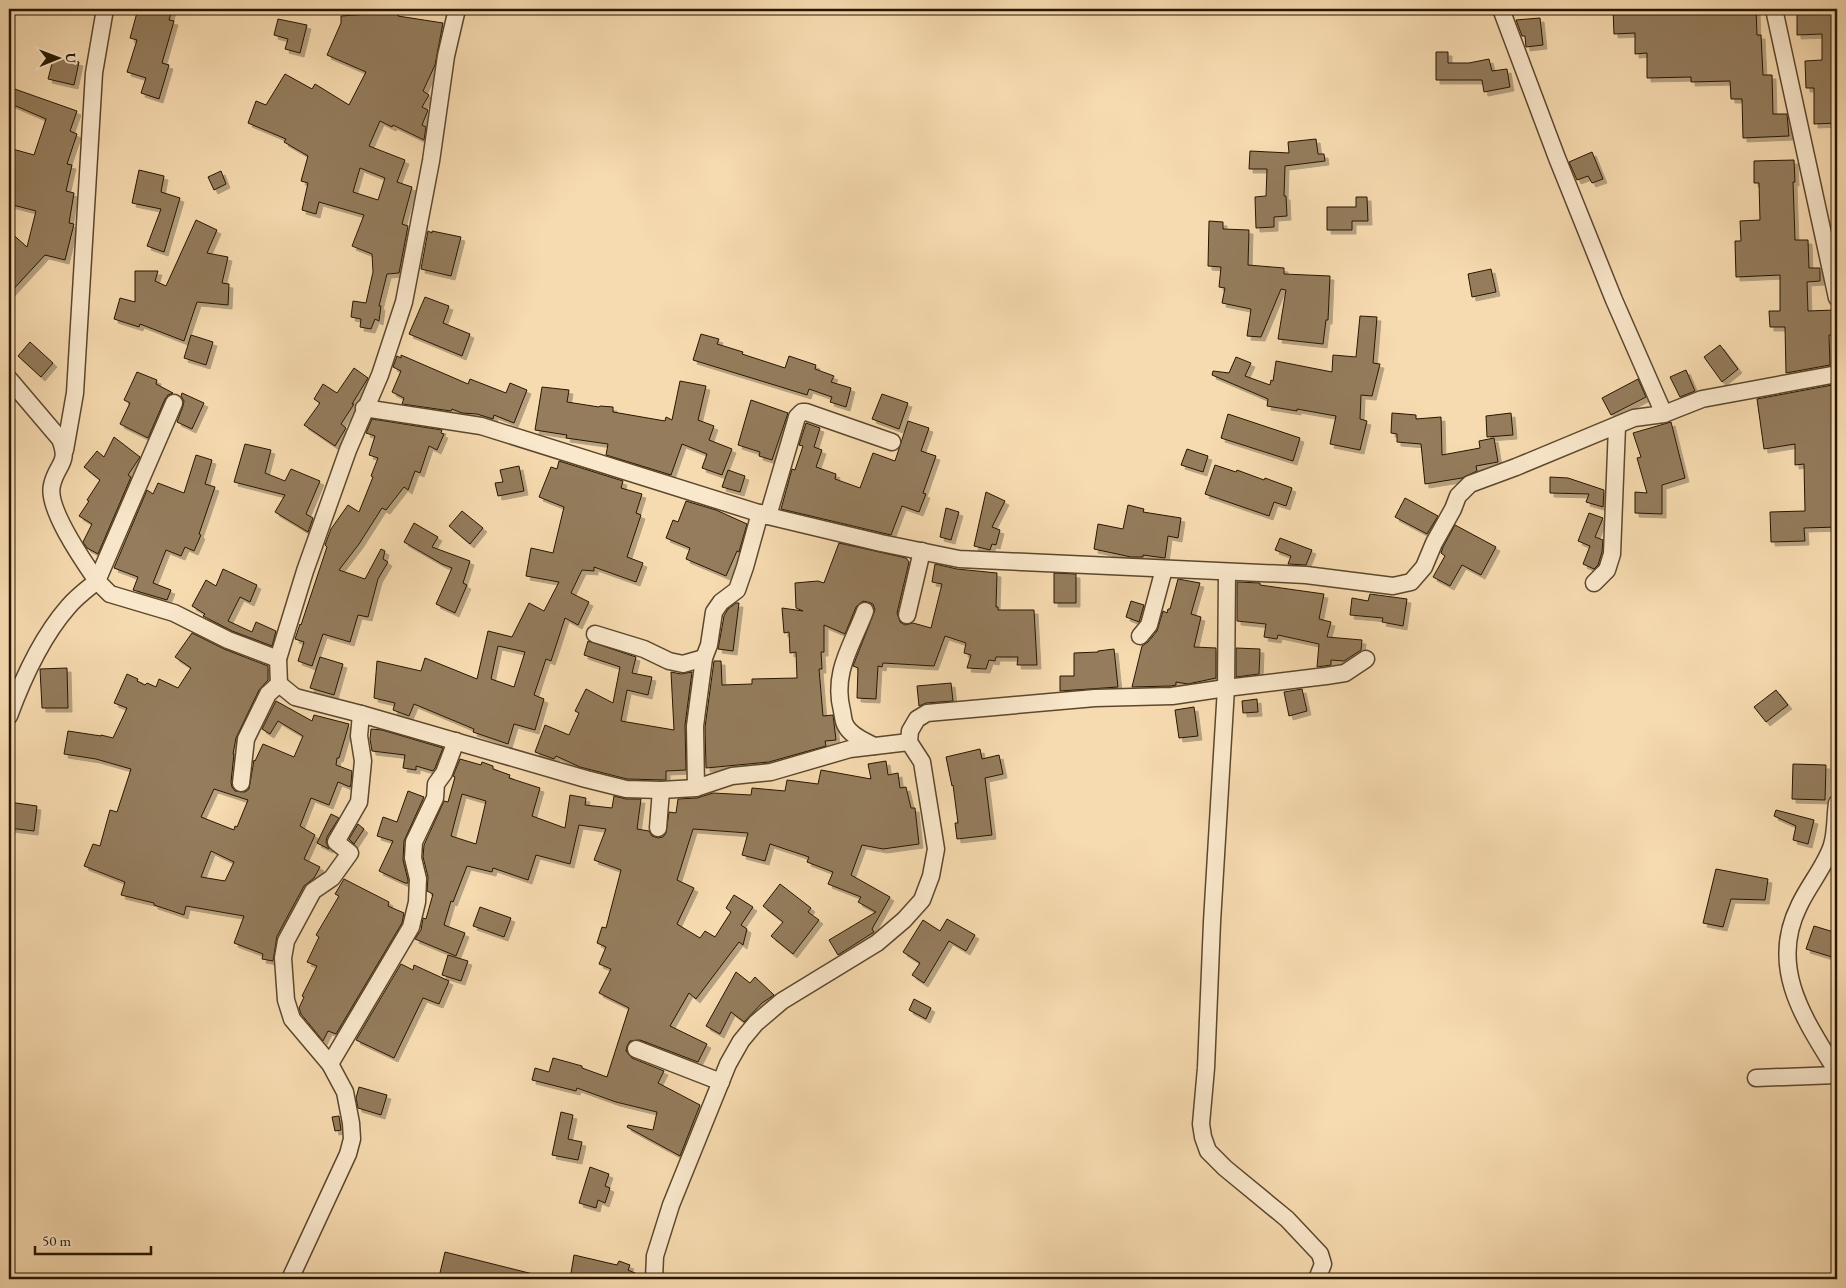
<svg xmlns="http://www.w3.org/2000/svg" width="1846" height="1288" font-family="'EB Garamond',serif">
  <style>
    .building { fill: #947c5c; stroke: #281601; fill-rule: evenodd; filter: url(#shadow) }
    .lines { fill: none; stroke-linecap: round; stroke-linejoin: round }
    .minor-casing { stroke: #5c472d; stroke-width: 19 }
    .minor { stroke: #fae8cc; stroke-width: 16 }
  </style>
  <defs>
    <filter id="shadow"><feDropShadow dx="4" dy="4" stdDeviation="0" flood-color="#0004"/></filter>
  </defs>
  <rect width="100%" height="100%" fill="#f7dbb0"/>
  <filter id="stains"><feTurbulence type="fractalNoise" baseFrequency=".004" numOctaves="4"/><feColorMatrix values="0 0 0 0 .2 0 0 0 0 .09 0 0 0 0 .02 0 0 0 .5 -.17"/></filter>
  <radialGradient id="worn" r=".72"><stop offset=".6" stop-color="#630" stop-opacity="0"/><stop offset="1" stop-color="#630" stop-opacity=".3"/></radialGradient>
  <g class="building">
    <path d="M138,9H172L169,20L174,21L162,63L169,65L159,99L141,93L146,78L127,72L137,40L130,38Z"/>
    <path d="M1613,9H1756L1757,35H1761L1763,75H1772L1773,114H1787L1789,136L1743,138L1742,99H1731L1730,81L1691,82V77L1647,78V53L1635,54V33L1614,34Z"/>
    <path d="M1797,9H1837V123L1814,124V88H1806L1805,61L1822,60V34L1797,35Z"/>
    <path d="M383,11L399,15L398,16L443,23L435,65L423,91L429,95L422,107L428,110L422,125L426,127L424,140L393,125L392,127L380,121L369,146L405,160L397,182L412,187L402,224L408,226L399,273L387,274L379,306H381L379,321L375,319L371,329L360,327L361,319L351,317L353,301L366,303L373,272L372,254L352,246L364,215L319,202L316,214L302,210L308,183L301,181L308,156L284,142L286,139L248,123L256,101L266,105L285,74L312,89L315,84L349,105L366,72L327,55L341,23V16L383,13ZM360,168L385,178L378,200L353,192Z"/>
    <path d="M1540,18L1543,45L1526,47L1525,36H1522L1516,20Z"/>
    <path d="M278,19L307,25L300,53L285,49L288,39L274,35Z"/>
    <path d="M1436,52H1448V63H1469L1489,59L1492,71L1507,69L1510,87L1484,92L1482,80H1436Z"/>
    <path d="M54,56L79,62L74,85L48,79Z"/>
    <path d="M9,87L77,111L70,131L77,134L67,164L72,165L66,191L74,193L69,223L74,224L65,260L45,255L9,294V231L27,247L36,211L9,204V148L34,155L46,119L9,103Z"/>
    <path d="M1316,139L1318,154H1324L1325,161L1285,166L1284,196H1286L1287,216L1274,217V227L1256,228L1255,197L1266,196L1267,169H1249L1250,151L1289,153L1288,142Z"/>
    <path d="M1592,152L1603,179L1592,183L1588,176L1577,180L1569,162Z"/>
    <path d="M1794,160L1795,182H1793L1795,240H1808L1809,268H1820V281L1807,282L1808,311L1834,310V335H1829L1830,365L1786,373L1785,327H1770L1769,311H1780V275L1736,277L1735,241H1741L1740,221L1760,220L1759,183H1754V161Z"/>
    <path d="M139,170L164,176L161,192L180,198L164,252L147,246L161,209L132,203Z"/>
    <path d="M221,171L226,184L214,190L208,177Z"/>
    <path d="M1356,197H1367L1368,221H1352V230H1327V207H1356Z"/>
    <path d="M196,220L217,230L207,253L228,257L222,283L229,284L228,305L197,302L184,341L140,324L139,327L114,319L120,298L135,302V271H158L155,281L166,286Z"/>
    <path d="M1209,221L1223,222V229L1249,230L1248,265L1284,268V274L1330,276L1328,320H1326L1323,344L1278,339L1286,290L1281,289L1261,337L1247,336L1251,309L1222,303L1225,288L1219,287L1221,267L1208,266Z"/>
    <path d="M428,231L432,233V231L461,237L451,276L421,269Z"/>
    <path d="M1491,269L1496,292L1472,297L1468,274Z"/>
    <path d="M425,297L449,306L443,323L470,334L462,356L409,334Z"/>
    <path d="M1360,316L1377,317L1373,363L1380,364L1372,396L1361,395L1360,419L1367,421L1360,450L1330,444L1336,416L1297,409V411L1267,406L1268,399L1212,375L1213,371L1229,373L1236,357L1251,363L1245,376L1270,385L1271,380L1273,381L1276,361L1332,372L1333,355L1356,357Z"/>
    <path d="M701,334L719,339L717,344L743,352L742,354L785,368L789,356L816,365L815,369L834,376L831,382L851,388L846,407L830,402L832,397L809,389L807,395L693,360Z"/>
    <path d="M191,335L213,342L206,365L184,358Z"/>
    <path d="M30,342L53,363L41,377L18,356Z"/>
    <path d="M1720,345L1738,369L1722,382L1704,357Z"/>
    <path d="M401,355L468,384L470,379L506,393L510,383L527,390L514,423L494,415L493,419L477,414L462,413L452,409L451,411L402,404L404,398L392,392L401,371L393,367L397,356L401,358Z"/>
    <path d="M354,368L368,378L352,404H354L341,424L346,428L335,446L304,425L320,403L314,399L323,384L337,393Z"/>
    <path d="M1686,370L1695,391L1680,397L1670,377Z"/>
    <path d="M137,372L157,380L156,384L173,393L168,395L165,399L148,438L120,424L130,403L124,400Z"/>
    <path d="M1638,379L1646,397L1611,415L1602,398Z"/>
    <path d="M680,381L706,386L698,420L714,426L709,440L732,449L722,475L702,468L707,454L682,444L671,475L606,455L608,444L566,438L567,435L535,430L542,387L569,390L567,402L599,407L600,406L613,407V412L665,421L666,417L672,420Z"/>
    <path d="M1832,385L1834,436H1837V527L1804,528L1805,541L1771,542L1770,512L1805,511L1804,464L1795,465V444L1764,449L1757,399Z"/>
    <path d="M182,393L204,403L192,429L177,422L183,406L184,401L181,396Z"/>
    <path d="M882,394L908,403L899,429L872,419Z"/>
    <path d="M751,400L788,413L772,460L759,456L760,452L738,445Z"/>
    <path d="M1392,413L1416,415V419L1441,417L1442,455L1480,448L1479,441L1494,438L1498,462L1476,466L1477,471L1462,478L1425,484L1421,444L1397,442V434L1391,433Z"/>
    <path d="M1511,413L1513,435L1487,437L1486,416Z"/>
    <path d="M1228,414L1300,438L1293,461L1221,438Z"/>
    <path d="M372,419L442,430L441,433L444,434L437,450L429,446L420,473L415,471L408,490L404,487L386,510L382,508L359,544L339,570L365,579L381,549L385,551L383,559L388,562L378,579L368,617L358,615L350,642L323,634L312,666L298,661L304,642L295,639L300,624L301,625L327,547L325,545L331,529L348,505L359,512L373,477L371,476L378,458L369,455L375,436L366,433Z"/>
    <path d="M908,421L929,428L921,451L936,456L923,493L926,494L919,512L902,506L891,535L781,509L792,469L795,470L803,446L799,445L806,423L820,428L814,447L822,450L816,467L836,474L835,479L860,488L873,453L895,461Z"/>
    <path d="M1671,422L1685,478L1662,485V514L1635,513V492L1647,493L1637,458L1641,457L1633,433Z"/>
    <path d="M114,437L140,457L128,475L131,477L98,554L87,548L83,542L92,524L79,516L89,501L87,500L100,480L84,467L97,451L104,457Z"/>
    <path d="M245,444L271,450L265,473L285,481L291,469L320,481L306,514L313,518L308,532L275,512L285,495L234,482Z"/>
    <path d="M1187,449L1208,456L1203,472L1181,465Z"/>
    <path d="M196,455L212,460L205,484L215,487L199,534L201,535L194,551L185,547L181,556L166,550L153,583L171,590L167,600L133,590L138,577L114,568L147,490L153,494L158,483L184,493Z"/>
    <path d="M559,461L623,481L621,488L642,494L636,513L641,515L627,557L643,563L636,582L594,567V571L582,570L571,593L589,602L578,625L565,618L551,661L546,659L534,695L544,699L535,730L514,724L508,744L473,732L474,729L414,704L409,716L393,710L395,703L374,698L377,661L421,671L425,658L477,679L488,631L512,637L529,603L544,611L559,582L526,576L531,548L553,553L564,507L539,497L551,467L557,469ZM498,646L525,652L514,687L491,679Z"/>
    <path d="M1215,465L1236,472L1237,470L1264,480L1265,478L1292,488L1286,506L1274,502L1269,516L1205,494Z"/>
    <path d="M519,466L524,491L498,496L495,483L503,482L500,470Z"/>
    <path d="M728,470L745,476L740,492L722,487Z"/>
    <path d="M1550,477L1568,478L1604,490L1603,507L1586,502L1589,494L1550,493Z"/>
    <path d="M986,492L1005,501L992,527L1000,530L996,545L992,544L990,550L974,546Z"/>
    <path d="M1405,498L1438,516L1427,534L1395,517Z"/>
    <path d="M686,501L716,510L747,524L739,552L737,551L726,576L686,559L690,548L666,538L673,520L678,522Z"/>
    <path d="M1128,505L1144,509L1143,512L1181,518L1178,538L1168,536L1165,558L1143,555V557H1131L1094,549L1098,524L1123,529Z"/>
    <path d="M946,508L959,512L951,540L940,537Z"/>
    <path d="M462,511L483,528L470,544L449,526Z"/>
    <path d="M1589,513L1603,518L1595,537L1603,540L1602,552L1598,565L1594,569L1583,564L1590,546L1578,541Z"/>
    <path d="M414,523L438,537L432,547L470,561L463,583L467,585L455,613L436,604L452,568L442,564L404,542Z"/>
    <path d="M1455,525L1496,547L1481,575L1462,565L1450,586L1433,577L1445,556L1441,553L1443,547Z"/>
    <path d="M1280,538L1312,550L1306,565L1288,564L1291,556L1275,550Z"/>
    <path d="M839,543L906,558L909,562L897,613L900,622L905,625L913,623L931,628L942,584L932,582L935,564L957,569L997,573L996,607H998V610H1034L1037,665H1017L1018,657H996L995,661L989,660L986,669L967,668L971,655L964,653L966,643L945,636L934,666L883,663L882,667L878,666L876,699L857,698L858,668L853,666L875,610L873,604L868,602L863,601L856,607L845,634L824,625V652H821L822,669H819L823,716L833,715L836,740L825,741L826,746L769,762L706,768L705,727L714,661H721L722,685L752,684V679L797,678L796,652L790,653L789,632L784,633L782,608L803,611L796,608L795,583L818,581L824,583Z"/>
    <path d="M223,569L257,585L250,602L240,597L228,621L252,632L256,622L276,631L272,646L232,631L203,616L205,614L192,606L206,580L216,586Z"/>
    <path d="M1054,573L1076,574V603H1054Z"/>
    <path d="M1178,579L1200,583L1191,614L1201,617L1194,647L1216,648V678L1188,684L1176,682V685L1171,686L1132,687L1142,646L1148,642L1157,631L1163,611L1167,613L1168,609H1170Z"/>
    <path d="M1237,582L1260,583V585L1324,594L1319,619L1331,622L1327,637L1362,640L1361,650L1344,661L1331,660V665L1317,667L1319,644L1278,635L1277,639L1264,637L1266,624L1237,621Z"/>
    <path d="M1370,594L1407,599L1403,626L1382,622L1383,618L1350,615L1352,598L1368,601Z"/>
    <path d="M1131,601L1144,605L1139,622L1126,617Z"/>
    <path d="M736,603H739L733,651L718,649L724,616L728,609Z"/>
    <path d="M192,633L224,649L268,666V680L259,690L236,738L233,754H234L231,782L232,787L235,791L245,792L249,789L254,760L255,761L263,744L294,757L303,736L278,721L270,734L262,729L276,701L312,721L314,715L349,724L339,758H337L336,765L352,771L351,784L350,787L338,782L329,805L311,798L300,826L315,835L304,859L320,867L314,878L304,886L277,936L273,961L262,959L263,954L234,943L244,916L186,906L184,915L154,905V903L121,895L125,882L84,866L93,844L100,846L110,810L117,812L131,769L96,759L64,754L68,731L101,736V735L113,738L127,708L114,703L127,674L138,679L137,681L145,685L147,683L156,687L159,679L178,688L191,668L175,657ZM214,789L248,800L237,827L235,826L234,830L201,817ZM211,851L234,862L225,881L201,877Z"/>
    <path d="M588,641L636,657L632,673L652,677L648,695L627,690L621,721L674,730L671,672L681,674L692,672L685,725L686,770L666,771V780L627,779L580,767L556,756L554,759L535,752L545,725L569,735L579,713L575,711L586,689L613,703L620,667L584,655Z"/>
    <path d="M1236,648L1260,649L1259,674L1236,677Z"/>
    <path d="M1114,649L1118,687L1060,691V676H1074V653L1098,652V651Z"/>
    <path d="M320,657L343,664L334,695L310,688Z"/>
    <path d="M67,668L68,708H42L40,669Z"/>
    <path d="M951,683L953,701L926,703L919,706L917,686Z"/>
    <path d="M1302,689L1307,711L1289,716L1284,692Z"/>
    <path d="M1776,690L1788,705L1766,722L1754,707Z"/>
    <path d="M1257,699L1258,712L1243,713L1242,701Z"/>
    <path d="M1194,707L1198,736L1179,738L1175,710Z"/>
    <path d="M371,729L382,730L443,748L435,768L433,771L416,766V770L403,768L405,755L372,751L370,739Z"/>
    <path d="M980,749L982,759L999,755L1003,774L985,778L992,835L957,839L955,823H958L953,785L952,786L946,757Z"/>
    <path d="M460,759L481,765L482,762L493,766V769L510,775L509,778L540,788L532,816L565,828L570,795L586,798L585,805L612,808L614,796L626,799H641L637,829L649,831L652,836L658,838L663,837L666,833L669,812L676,813L678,799L697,798L713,793L751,795L752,788L785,791L787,780L818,784L821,770L871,779L868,764L886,761L888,775L898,773L900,788L906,787L911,808H915L919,844L883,849L862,845L851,875L890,897L872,929L874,932L838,955L829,940L876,912L858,902L861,897L828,884L833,872L807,862L809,857L770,844L765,861L742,855L748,833L693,829L677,880L694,888L677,924L700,938L705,931L715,937L731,912L726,908L734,895L753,907L741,925L747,929L743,945L739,942L696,999L689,993L670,1026L707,1044L698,1062L640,1040L630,1041L627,1046L626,1051L632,1058L664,1071L658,1083L700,1105L680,1156L627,1127L628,1125L653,1130L657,1112L616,1102L577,1088L576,1091L532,1080L535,1068L549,1072L553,1058L582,1066V1068L607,1077L629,1008L599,993L611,969L599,964L606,947L597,943L602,927L606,928L621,870L594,860L606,829L579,825L570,864L536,855L528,880L493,868L492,872L467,866L453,902L451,901L444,925L465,933L456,956L415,939L421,930L423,918L426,919L433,894L427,891L428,877L423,857L424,845L444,801L448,802L455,777L453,776ZM462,794L486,801L476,844L451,836Z"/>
    <path d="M1793,764L1826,765L1825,800L1792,799Z"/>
    <path d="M408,791L424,797L404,841L403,860L408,880V883H405L379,871L393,841L377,836L383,817L397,822Z"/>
    <path d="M9,802L37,806L34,831L9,828Z"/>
    <path d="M1776,810L1814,820L1808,844L1793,840L1796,826L1774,816Z"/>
    <path d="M331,814L339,818L327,837L326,842L329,849L317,843Z"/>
    <path d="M358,824L364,829L354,844L349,839Z"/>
    <path d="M1716,869L1768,879L1765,900L1731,899L1723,927L1703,923Z"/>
    <path d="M344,879L389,902L388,906L404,913L402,923L336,1034L328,1031L323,1041L301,1014L299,1008L304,997L302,996L317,966L307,962L319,937L316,935L339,896L335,894Z"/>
    <path d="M780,884L811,908L808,912L819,920L793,954L771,936L783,922L763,906Z"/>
    <path d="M480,907L511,918L504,937L473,926Z"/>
    <path d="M947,919L975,935L966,951L949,941L924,983L912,975L920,963L903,952L923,920L940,931Z"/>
    <path d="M1814,926L1837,933V941L1832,957L1806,949Z"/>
    <path d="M448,955L468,961L461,981L442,975Z"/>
    <path d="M401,964L413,970L414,965L449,981L439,1004L423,998L394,1058L356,1040Z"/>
    <path d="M736,972L750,983L755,977L774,995L762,1003L744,1022L731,1012L720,1034L706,1026Z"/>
    <path d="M914,999L931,1008L926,1019L909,1010Z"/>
    <path d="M359,1087L387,1095L381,1115L358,1108L356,1098Z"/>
    <path d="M561,1112L573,1115L568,1139L582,1142L578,1160L552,1155Z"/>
    <path d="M339,1116L341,1130L335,1131L332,1117Z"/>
    <path d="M590,1167L609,1174L605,1186L610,1188L605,1203L598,1200L596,1208L579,1203Z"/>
    <path d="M445,1252L537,1275L536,1279H447L439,1277Z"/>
    <path d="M574,1255L617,1265L619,1261L630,1265L628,1270L644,1277V1279H570Z"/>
  </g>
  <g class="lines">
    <g class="minor-casing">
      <g id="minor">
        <path d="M457,9L446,56L431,161L404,302L380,375L348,450L305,571L278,659L279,684L295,697L361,714L586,779L626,789L661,790L696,788L732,776L771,772L850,749L909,742"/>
        <path d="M1501,9L1557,158L1614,300L1664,414"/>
        <path d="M1774,9L1837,298"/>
        <path d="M9,379L60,439C70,464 57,463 52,485C46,508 84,562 97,581C87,589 76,597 68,607C41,638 23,678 9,716"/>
        <path d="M174,403L97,581L110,594L174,613L228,640L278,659"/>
        <path d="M364,408L481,426L768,516L881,543L959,559L1306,575L1393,586L1411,582L1424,567L1434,543L1453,509L1458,496L1470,484L1516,467L1634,418L1664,414L1702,399L1837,374"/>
        <path d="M65,450L75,393L94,73L105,9"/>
        <path d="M768,516L797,417L802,412H806L892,442"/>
        <path d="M1227,572L1226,688L1212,922L1206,1068L1201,1124L1203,1137L1208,1151L1225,1168L1287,1219L1320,1254L1323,1264L1317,1279"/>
        <path d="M1594,583L1607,570L1612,554L1617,426"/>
        <path d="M865,611C852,646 832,672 842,711C843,715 843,722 846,726C851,736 865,741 874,746"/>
        <path d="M907,615L922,551"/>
        <path d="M595,634L644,649L669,661L683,664L704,658"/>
        <path d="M1140,636L1149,625L1164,569"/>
        <path d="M241,783L246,739L268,694L279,684"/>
        <path d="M696,788L695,726L704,658L709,645L714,612L721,602L737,590L745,567L760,513"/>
        <path d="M1837,803C1835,817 1836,832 1832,845C1826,865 1808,886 1799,906C1768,968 1805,1020 1837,1072"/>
        <path d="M658,828L661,790"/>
        <path d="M636,1049L721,1082"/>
        <path d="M330,1064L411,927L417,902L418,879L413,858L414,842L435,798L436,784L444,773L456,741"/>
        <path d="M1756,1078L1837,1075"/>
        <path d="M290,1279L348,1154L352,1139L351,1123L345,1092L330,1064L292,1019L286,1000L283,958L286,941L313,891L332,878L350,853L336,842L359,802L363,761L359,736L361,714"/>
        <path d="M654,1279L655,1256L671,1205L728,1064L741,1041L756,1023L782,1001L877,943L904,920L922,900L931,876L936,849L922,762L909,742L910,731L917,719L927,713L1095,698L1172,696L1226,688L1326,676L1345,673L1366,659"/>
      </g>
    </g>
    <use href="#minor" class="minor"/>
  </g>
  <rect width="1846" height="1288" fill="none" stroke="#f7dbb0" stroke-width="30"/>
  <rect x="10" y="10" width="1826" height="1268" fill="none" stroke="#281601" stroke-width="2.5"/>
  <rect x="15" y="15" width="1816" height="1258" fill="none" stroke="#281601"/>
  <g transform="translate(58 58) rotate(89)" stroke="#fae8cc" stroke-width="4" paint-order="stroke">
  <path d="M0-4L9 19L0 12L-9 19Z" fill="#281601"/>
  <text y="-8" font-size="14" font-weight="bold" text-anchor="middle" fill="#281601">U</text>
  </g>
  <path d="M35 1246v8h116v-8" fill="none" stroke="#281601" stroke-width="2.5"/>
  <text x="42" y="1246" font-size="15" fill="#281601" stroke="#fae8cc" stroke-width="4" paint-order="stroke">50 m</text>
  <rect width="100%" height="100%" filter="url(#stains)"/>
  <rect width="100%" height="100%" fill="url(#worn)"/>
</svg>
